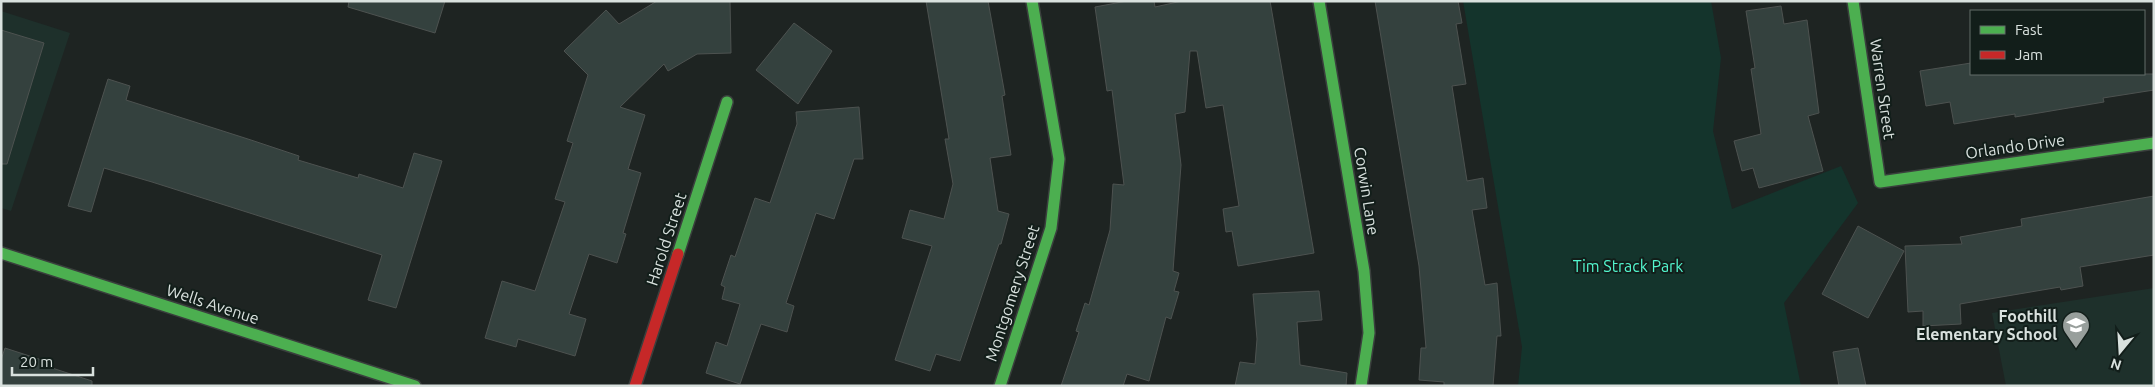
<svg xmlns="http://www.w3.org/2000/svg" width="2155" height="387" font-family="Ubuntu,sans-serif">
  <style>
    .built { fill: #1e302b }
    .green { fill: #14342c }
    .building { fill: #34413e; stroke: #4d5250 }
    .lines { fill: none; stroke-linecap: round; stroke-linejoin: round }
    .fast-casing { stroke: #3a3f3d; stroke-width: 14 }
    .jam-casing { stroke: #3a3f3d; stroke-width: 14 }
    .fast { stroke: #4caf50; stroke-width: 11 }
    .jam { stroke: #c62828; stroke-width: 11 }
    .labels { text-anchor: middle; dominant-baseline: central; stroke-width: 4; stroke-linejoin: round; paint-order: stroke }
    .street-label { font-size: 16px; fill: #d9e1de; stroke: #121e1a }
    .park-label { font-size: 16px; fill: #53f7cf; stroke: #121e1a }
    .poi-label { font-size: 16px; font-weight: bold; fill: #d9e1de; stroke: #121e1a; text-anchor: end }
  </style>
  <rect width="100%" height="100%" fill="#1e2422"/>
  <g class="built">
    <path d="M1,11L70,33L11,211L1,208Z"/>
    <path d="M2154,288V386H2006L1992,313Z"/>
  </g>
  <path class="green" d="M1463,1H1711L1721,58L1713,131L1732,209L1841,166L1858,203L1784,303L1801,386H1518L1522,347Z"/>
  <g class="building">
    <path d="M349,1H445L435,33L348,7Z"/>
    <path d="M657,1H730L731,53L697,54L668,71L664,64L620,107L645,115L628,169L641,173L623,233L626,234L617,263L589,254L569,314L586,319L575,356L518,339L516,347L485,338L502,281L535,291L565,202L555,199L573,143L567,141L588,75L564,51L606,10L619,24Z"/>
    <path d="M926,1H988L1005,95L1002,96L1011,155L990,158L998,211L1009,214L1001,244H999L960,361L936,354L930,371L895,360L932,246L902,238L910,210L944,219L953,184L945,139H949Z"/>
    <path d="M1127,1H1154L1155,7L1182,1H1270L1314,253L1238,266L1232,231L1226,232L1223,209L1239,206L1223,105L1206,108L1197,51H1190L1185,112L1175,114L1181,165L1173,271L1179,273L1174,291L1179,292L1171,319L1166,317L1149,381L1127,374L1123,386H1061L1079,332L1076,331L1085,303L1089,305L1110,230L1113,184L1124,185L1112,90L1107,91L1095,7Z"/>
    <path d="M1375,1H1458L1462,23L1456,24L1466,84L1452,86L1467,181L1483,178L1487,208L1472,210L1485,285L1497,283L1501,336H1497L1493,386H1444V382L1419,380L1421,348H1426L1419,266Z"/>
    <path d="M1781,6L1784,24L1807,20L1819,113L1808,116L1823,171L1759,188L1753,168L1742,171L1734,141L1761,134L1751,69L1755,68L1746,11Z"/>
    <path d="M794,23L832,51L798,104L756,70Z"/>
    <path d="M1,30L44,43L7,164H1Z"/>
    <path d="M1971,63V74H2154V90L2103,98L2104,102L2015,117V114L1954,124L1950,102L1926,106L1920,71Z"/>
    <path d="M108,79L130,86L126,100L251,140L299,156L298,160L358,178L359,174L403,188L414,153L442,161L396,308L368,300L382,255L152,182L104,168L91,212L68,206Z"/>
    <path d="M859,107L863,159H854L834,219L816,213L786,303L794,306L787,332L761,324L740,384L706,373L716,342L727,346L740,304L722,299L725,287L721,285L731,255L735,257L755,198L770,203L797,124L796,112Z"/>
    <path d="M2154,196V255L2080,267L2083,286L2061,290L2060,287L1960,304L1961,324L1923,326V311L1908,312L1905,246L1962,244L1960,237L2022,226L2021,219Z"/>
    <path d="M1858,226L1904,251L1868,318L1822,294Z"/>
    <path d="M1319,291L1322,320L1297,322L1300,365L1347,373L1346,386H1235L1240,362L1255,364L1257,339L1253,294Z"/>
    <path d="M5,348L45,361L43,365L92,381V386H1V360Z"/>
    <path d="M1858,348L1866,386H1839L1833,352Z"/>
  </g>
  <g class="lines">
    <g class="fast-casing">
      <g id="fast">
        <path d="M1319,1L1364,271L1369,333L1361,386"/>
        <path d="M1853,1L1880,182L2154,143"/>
        <path d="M1,253L415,386"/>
        <path d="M678,254L727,102"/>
        <path d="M1000,386L1051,228L1059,159L1032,1"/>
      </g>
    </g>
    <g class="jam-casing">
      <path id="jam" d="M635,386L678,254"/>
    </g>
    <use href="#fast" class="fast"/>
    <use href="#jam" class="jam"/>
  </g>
  <defs>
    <g id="school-pin" transform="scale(1.4375)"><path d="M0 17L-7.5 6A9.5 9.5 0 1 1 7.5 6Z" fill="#989f9c" stroke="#121e1a"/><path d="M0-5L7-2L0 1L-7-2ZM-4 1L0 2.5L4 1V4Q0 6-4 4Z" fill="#fff"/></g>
  </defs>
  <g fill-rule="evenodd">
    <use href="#school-pin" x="2076" y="325"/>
  </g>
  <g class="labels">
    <g class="street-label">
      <text transform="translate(1883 89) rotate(82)">Warren Street</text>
      <text transform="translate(2015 146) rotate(-8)">Orlando Drive</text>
      <text transform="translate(1367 191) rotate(81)">Corwin Lane</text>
      <text transform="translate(666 239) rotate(-72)">Harold Street</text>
      <text transform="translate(1012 293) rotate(-72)">Montgomery Street</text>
      <text transform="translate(213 304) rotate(18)">Wells Avenue</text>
    </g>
    <g class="park-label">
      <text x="1628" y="266">Tim Strack Park</text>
    </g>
    <g class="poi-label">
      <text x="2057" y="316">Foothill<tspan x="2057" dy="18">Elementary School</tspan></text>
    </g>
  </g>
  <rect width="2155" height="387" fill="none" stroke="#d9e1de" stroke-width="5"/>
  <rect x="1970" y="10" width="175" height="65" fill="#121e1a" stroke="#626c68"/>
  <rect x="1980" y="26" width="25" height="8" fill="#4caf50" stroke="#626c68"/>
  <text x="2015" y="35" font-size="15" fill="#d9e1de">Fast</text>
  <rect x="1980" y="51" width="25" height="8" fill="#c62828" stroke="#626c68"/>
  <text x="2015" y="60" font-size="15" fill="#d9e1de">Jam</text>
  <g transform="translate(2120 352) rotate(198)" stroke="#121e1a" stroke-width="4" paint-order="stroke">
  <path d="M0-4L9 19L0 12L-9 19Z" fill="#d9e1de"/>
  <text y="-8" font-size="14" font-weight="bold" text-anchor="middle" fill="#d9e1de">N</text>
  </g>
  <path d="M12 367v8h81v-8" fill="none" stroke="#d9e1de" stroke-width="2.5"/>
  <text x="20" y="367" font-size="15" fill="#d9e1de" stroke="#121e1a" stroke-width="4" paint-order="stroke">20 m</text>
</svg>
